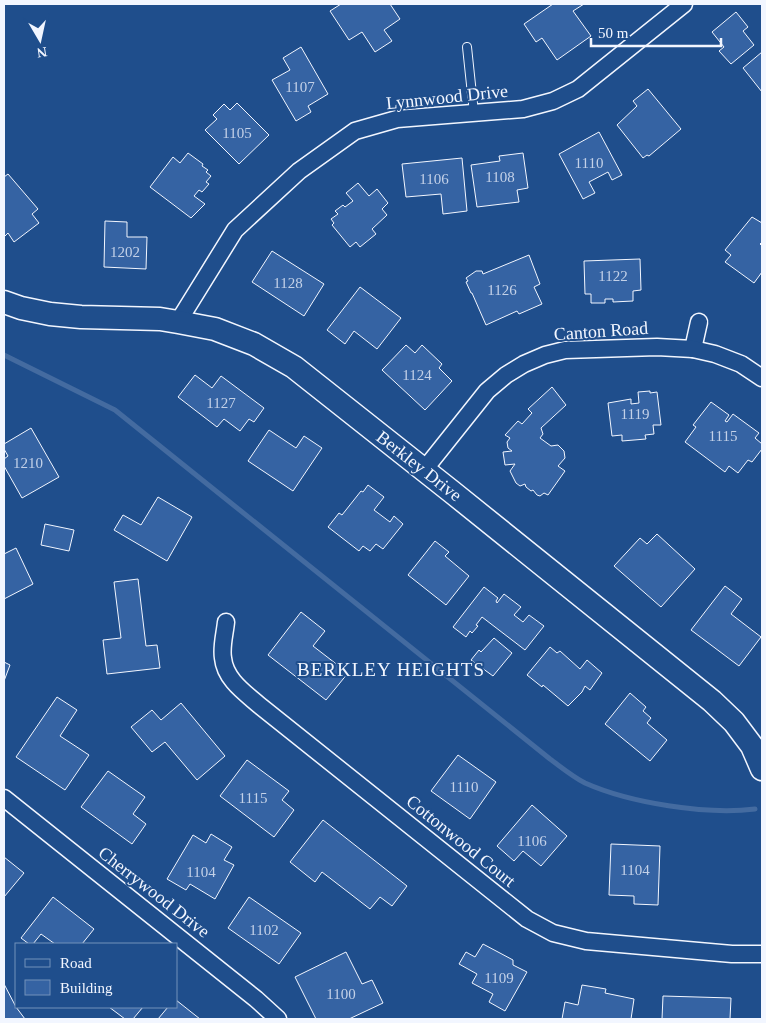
<svg xmlns="http://www.w3.org/2000/svg" width="766" height="1023" font-family="Georgia,serif">
  <style>
    .lines { fill: none; stroke-linecap: round; stroke-linejoin: round }
    .stream { stroke: #446ba0; stroke-width: 5 }
    .building { fill: #3563a3; stroke: #f2f6ff }
    .lane-casing { stroke: #f2f6ff; stroke-width: 10 }
    .street-casing { stroke: #f2f6ff; stroke-width: 19 }
    .secondary-casing { stroke: #f2f6ff; stroke-width: 25 }
    .lane { stroke: #1f4e8c; stroke-width: 8 }
    .street { stroke: #1f4e8c; stroke-width: 16 }
    .secondary { stroke: #1f4e8c; stroke-width: 22 }
    .labels { text-anchor: middle; dominant-baseline: central; stroke-width: 4; stroke-linejoin: round; paint-order: stroke }
    .number-label { font-size: 15px; fill: #c3d1e8 }
    .street-label { font-size: 18px; fill: #f2f6ff; stroke: #1f4e8c }
    .neighbourhood-label { font-size: 19px; letter-spacing: 1px; fill: #f2f6ff; stroke: #1f4e8c }
  </style>
  <rect width="100%" height="100%" fill="#1f4e8c"/>
  <g class="lines">
    <path class="stream" d="M4,355L115,410L550,759C561,767 573,777 585,783C630,803 706,815 755,809"/>
  </g>
  <g class="building">
    <path d="M341,4H390L400,19L384,30L392,41L375,52L362,32L349,40L330,11Z"/>
    <path d="M553,4H584L573,11L591,36L557,60L542,38L536,42L524,24Z"/>
    <path d="M736,12L748,27L743,31L754,45L731,64L719,51L724,47L712,32Z"/>
    <path d="M301,47L328,94L308,106L311,112L296,121L272,80L290,70L283,58Z"/>
    <path d="M762,52V92L743,68Z"/>
    <path d="M648,89L681,129L649,156L647,155L643,158L617,125L637,106L633,101Z"/>
    <path d="M237,103L269,135L239,164L205,130L217,119L213,115L224,104L230,110Z"/>
    <path d="M599,132L622,175L612,180L608,172L589,182L595,193L583,199L559,154Z"/>
    <path d="M188,153L203,164L202,166L208,170L206,172L211,176L206,182L209,184L202,192L199,190L194,196L205,204L191,218L150,187L173,157L180,163Z"/>
    <path d="M523,153L528,188L517,190L519,202L477,207L471,165L500,161L499,156Z"/>
    <path d="M462,158L467,211L443,214L441,194L406,197L402,164Z"/>
    <path d="M8,174L38,209L32,214L39,223L14,242L8,233L4,237V177Z"/>
    <path d="M358,183L369,196L377,189L388,203L382,209L387,215L372,229L376,234L360,247L356,242L350,247L332,225L334,223L331,219L338,214L335,211L343,205L345,207L353,201L346,193Z"/>
    <path d="M752,217L762,223V242L760,244L762,246V272L754,283L725,262L731,255L725,250Z"/>
    <path d="M105,221L127,222V237H147L146,269L104,267Z"/>
    <path d="M272,251L324,284L304,316L252,282Z"/>
    <path d="M529,255L540,284L534,287L542,304L519,314L517,311L486,325L472,293H471L466,282L468,281L466,278L476,271H482L483,274Z"/>
    <path d="M640,259L641,290L633,291V301L613,302V299H605V303H591V294H585L584,261Z"/>
    <path d="M360,287L401,318L377,349L354,331L345,344L327,330Z"/>
    <path d="M406,345L415,353L422,345L442,364L439,368L452,381L425,410L382,370Z"/>
    <path d="M195,375L212,388L221,376L264,408L254,422L249,419L240,431L224,419L217,427L178,397Z"/>
    <path d="M552,387L566,405L541,428L543,434L540,438L551,446L558,445L564,451L565,458L558,466L565,471L548,495L544,493L540,496L537,495L533,490L531,491L526,487L525,484L520,486L516,483L510,471L515,464L505,465L503,452L512,451L508,448L507,442L510,438L505,435L518,421L522,424L532,413L528,409Z"/>
    <path d="M650,391V393L657,392L661,425H653L654,434L645,435L646,439L622,441V435L612,436L608,403L631,399V404L639,403L638,392Z"/>
    <path d="M711,402L729,415L725,421L727,422L733,414L759,433L755,438L762,444V449L752,462L748,460L738,473L729,466L725,472L685,442L696,427L693,425Z"/>
    <path d="M31,428L59,477L22,498L4,466V459L8,456L4,449V444Z"/>
    <path d="M269,430L296,448L304,436L322,448L293,491L248,461Z"/>
    <path d="M368,485L384,497L374,510L390,522L394,516L403,524L383,549L376,544L370,551L363,546L359,551L328,527L339,513L342,515L361,491L363,492Z"/>
    <path d="M158,497L192,517L167,561L114,530L123,515L141,525Z"/>
    <path d="M45,524L74,530L69,551L41,545Z"/>
    <path d="M657,534L695,569L661,607L614,566L640,538L647,544Z"/>
    <path d="M435,541L449,552L445,556L469,576L446,605L408,575Z"/>
    <path d="M16,548L33,584L4,599V554Z"/>
    <path d="M138,579L146,646L157,645L160,668L107,674L103,640L121,638L114,582Z"/>
    <path d="M725,586L742,599L731,614L761,637L739,666L691,630Z"/>
    <path d="M484,587L498,598L496,601L497,603L504,594L521,607L514,615L523,622L529,615L544,626L525,650L482,617L476,625L478,626L472,633L470,631L466,637L453,627Z"/>
    <path d="M301,612L325,631L313,646L348,673L326,700L268,655Z"/>
    <path d="M494,638L512,653L493,676L471,660L479,650L481,652Z"/>
    <path d="M550,647L557,653L560,651L580,669L587,660L602,673L590,690L585,686L582,692L568,706L543,685L542,687L527,675Z"/>
    <path d="M4,662L10,665L4,681Z"/>
    <path d="M630,693L646,707L643,711L651,718L647,723L667,740L650,761L605,724Z"/>
    <path d="M57,697L77,710L60,736L89,755L65,790L16,757Z"/>
    <path d="M181,703L225,756L197,780L165,742L152,752L131,727L152,710L161,720Z"/>
    <path d="M458,755L496,782L470,819L431,791Z"/>
    <path d="M247,760L289,791L282,800L294,810L274,837L220,796Z"/>
    <path d="M108,771L145,797L133,814L146,824L132,844L81,807Z"/>
    <path d="M532,805L567,836L541,866L523,851L514,861L497,846Z"/>
    <path d="M323,820L407,886L392,906L380,897L370,909L322,872L315,882L290,862Z"/>
    <path d="M211,834L232,847L224,860L234,865L215,899L190,884L186,890L167,879L193,835L206,843Z"/>
    <path d="M611,844L660,846L658,905L634,904V896L609,895Z"/>
    <path d="M4,857L24,873L4,897Z"/>
    <path d="M53,897L94,929L82,944H55L41,934L33,944H29L21,938Z"/>
    <path d="M249,897L301,933L279,964L228,928Z"/>
    <path d="M483,944L513,960V965L527,972L505,1011L489,1002L493,994L472,983L477,974L459,964L466,952L475,957Z"/>
    <path d="M346,952L362,984L372,980L383,1003L349,1019H316L295,977Z"/>
    <path d="M4,984L16,1007L25,1019H4Z"/>
    <path d="M582,985L606,989L605,993L634,999L631,1019H562L565,1002L578,1005Z"/>
    <path d="M663,996L731,998L730,1019H662Z"/>
    <path d="M176,1000L200,1019H158L168,1007H176Z"/>
    <path d="M109,1007H143L133,1019H125Z"/>
  </g>
  <g class="lines">
    <g class="lane-casing">
      <path id="lane" d="M467,47L474,113"/>
    </g>
    <g class="street-casing">
      <g id="street">
        <path d="M178,322L235,230L299,171L355,131L397,119L523,109L553,101L578,89L684,4"/>
        <path d="M693,349L699,322"/>
        <path d="M424,470L487,391L506,375L524,364L545,355L565,350L657,347L693,349L715,354L741,364L762,378"/>
        <path d="M226,622C225,633 221,647 223,658C225,679 244,692 259,705L527,919L553,933L586,941L732,954H762"/>
        <path d="M4,798L256,999L278,1019"/>
      </g>
    </g>
    <g class="secondary-casing">
      <path id="secondary" d="M4,302L21,308L50,314L81,317L160,319L178,322L215,329L254,344L294,367L452,492L712,701L734,722L752,746L762,769"/>
    </g>
    <use href="#lane" class="lane"/>
    <use href="#street" class="street"/>
    <use href="#secondary" class="secondary"/>
  </g>
  <g class="labels">
    <g class="number-label">
      <text x="300" y="87">1107</text>
      <text x="237" y="133">1105</text>
      <text x="589" y="163">1110</text>
      <text x="500" y="177">1108</text>
      <text x="434" y="179">1106</text>
      <text x="125" y="252">1202</text>
      <text x="613" y="276">1122</text>
      <text x="288" y="283">1128</text>
      <text x="502" y="290">1126</text>
      <text x="417" y="375">1124</text>
      <text x="221" y="403">1127</text>
      <text x="635" y="414">1119</text>
      <text x="723" y="436">1115</text>
      <text x="28" y="463">1210</text>
      <text x="464" y="787">1110</text>
      <text x="253" y="798">1115</text>
      <text x="532" y="841">1106</text>
      <text x="635" y="870">1104</text>
      <text x="201" y="872">1104</text>
      <text x="264" y="930">1102</text>
      <text x="499" y="978">1109</text>
      <text x="341" y="994">1100</text>
    </g>
    <g class="street-label">
      <text transform="translate(447 97) rotate(-6)">Lynnwood Drive</text>
      <text transform="translate(601 331) rotate(-4)">Canton Road</text>
      <text transform="translate(419 466) rotate(38)">Berkley Drive</text>
      <text transform="translate(461 841) rotate(39)">Cottonwood Court</text>
      <text transform="translate(154 892) rotate(38)">Cherrywood Drive</text>
    </g>
    <g class="neighbourhood-label">
      <text x="391" y="669">BERKLEY HEIGHTS</text>
    </g>
  </g>
  <rect width="766" height="1023" fill="none" stroke="#f2f6ff" stroke-width="10"/>
  <rect x="15" y="943" width="162" height="65" fill="#1f4e8c" stroke="#7391ba"/>
  <rect x="25" y="959" width="25" height="8" fill="#1f4e8c" stroke="#7391ba"/>
  <text x="60" y="968" font-size="15" fill="#f2f6ff">Road</text>
  <rect x="25" y="980" width="25" height="15" fill="#3563a3" stroke="#7391ba"/>
  <text x="60" y="993" font-size="15" fill="#f2f6ff">Building</text>
  <g transform="translate(40 40) rotate(171)" stroke="#1f4e8c" stroke-width="4" paint-order="stroke">
  <path d="M0-4L9 19L0 12L-9 19Z" fill="#f2f6ff"/>
  <text y="-8" font-size="14" font-weight="bold" text-anchor="middle" fill="#f2f6ff">N</text>
  </g>
  <path d="M591 38v8h130v-8" fill="none" stroke="#f2f6ff" stroke-width="2.5"/>
  <text x="598" y="38" font-size="15" fill="#f2f6ff" stroke="#1f4e8c" stroke-width="4" paint-order="stroke">50 m</text>
</svg>
